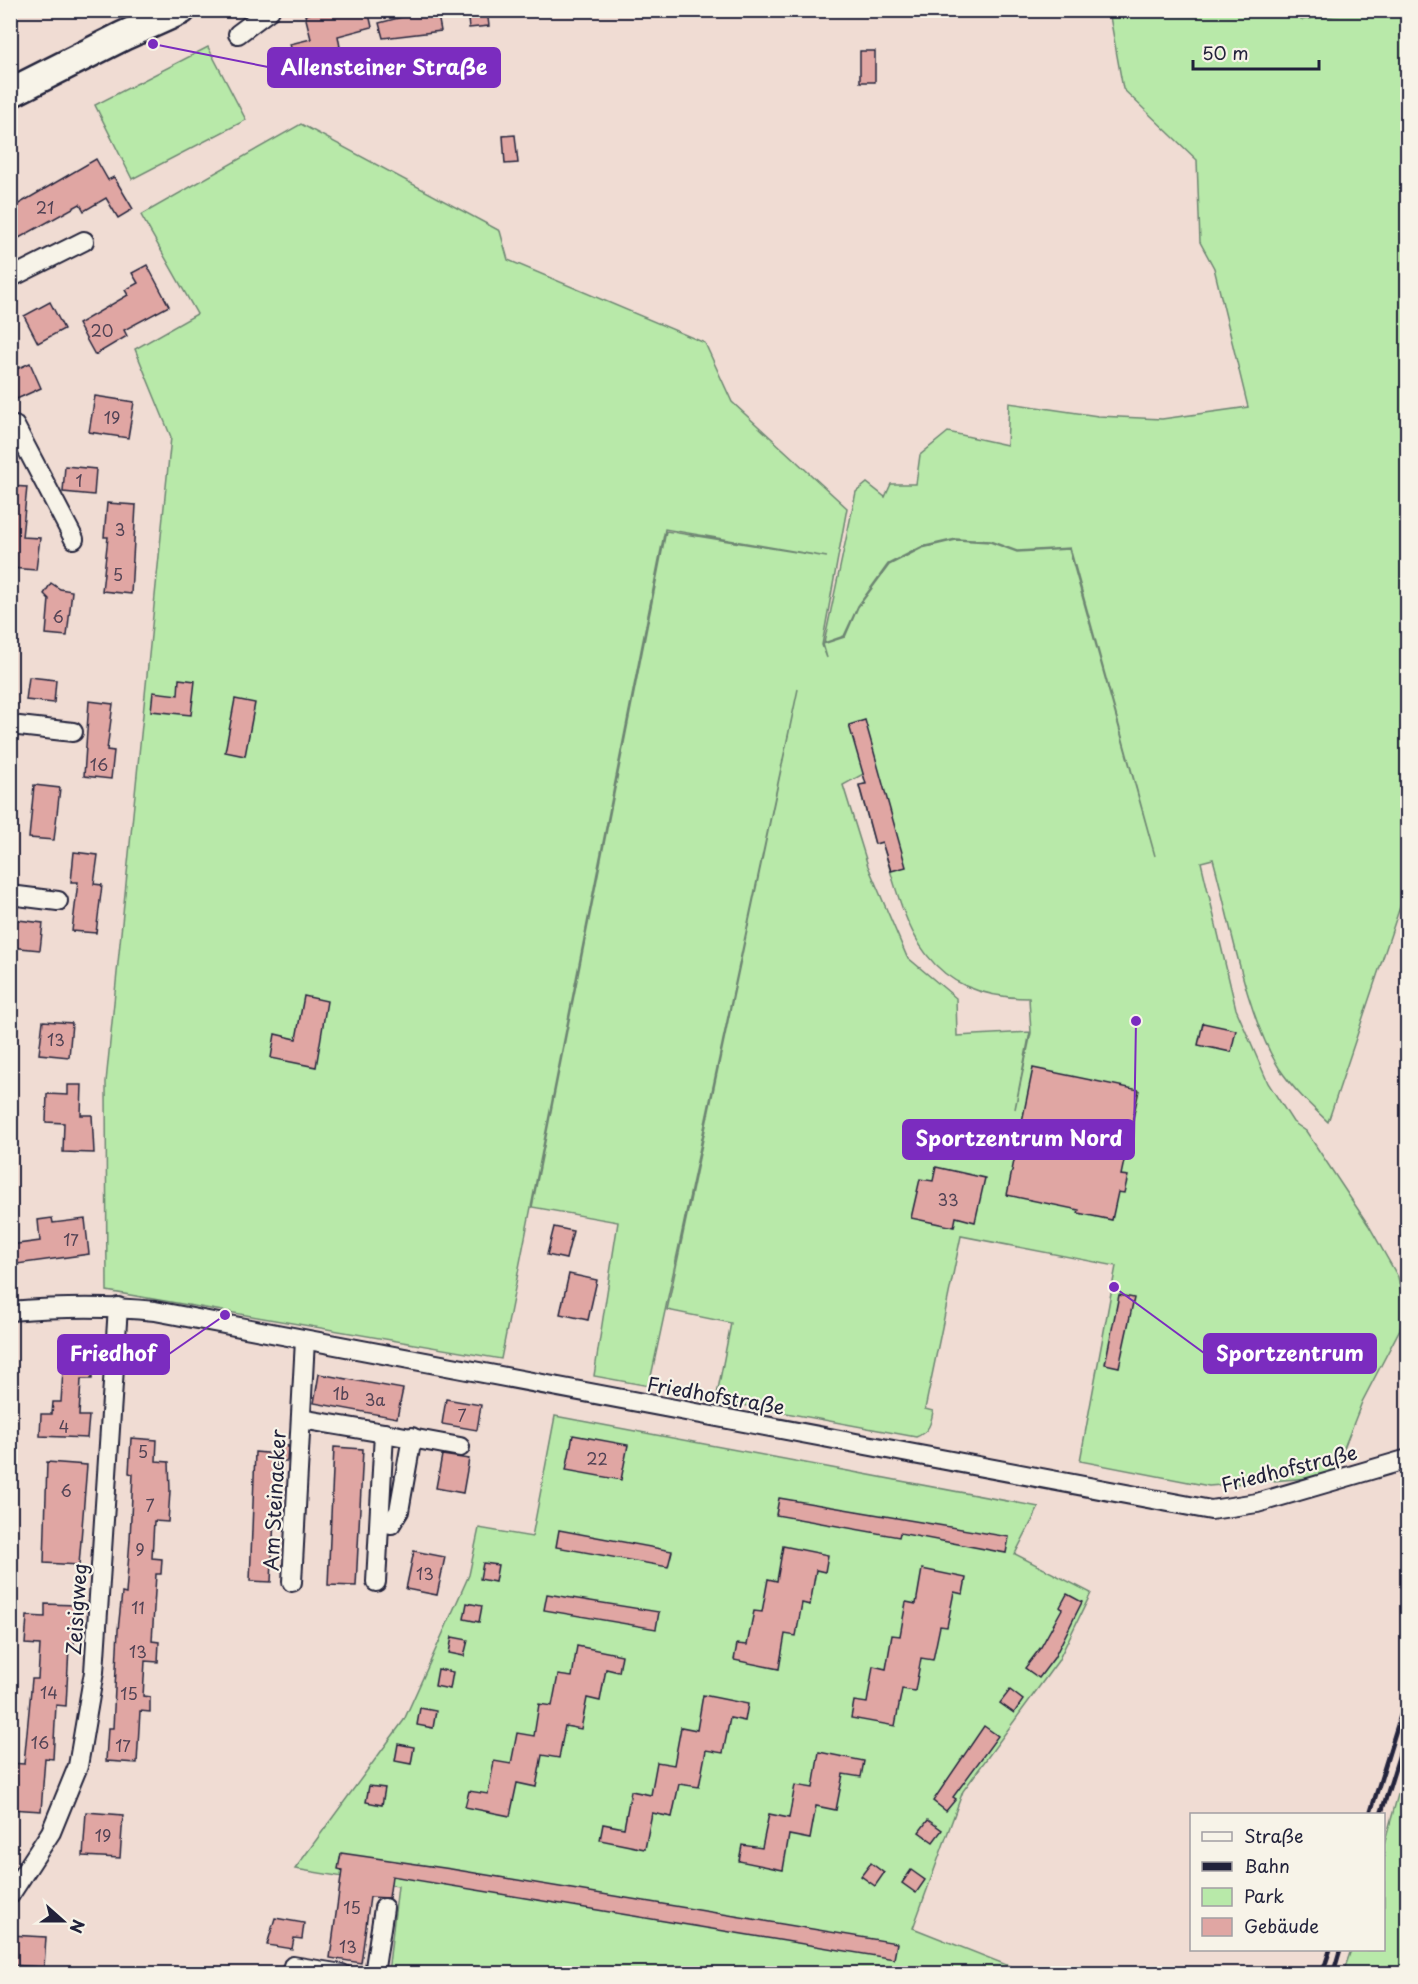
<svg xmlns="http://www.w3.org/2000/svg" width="1418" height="1984" font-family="'Playpen Sans',sans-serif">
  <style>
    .green { fill: #b8e9a9; stroke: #6d8672; stroke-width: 1.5; fill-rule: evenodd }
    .building { fill: #e0a6a3; stroke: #22223b; stroke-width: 1.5 }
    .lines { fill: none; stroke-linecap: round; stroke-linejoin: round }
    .street-casing { stroke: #22223b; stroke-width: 22 }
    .primary-casing { stroke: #22223b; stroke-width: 33 }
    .street { stroke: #f7f3e8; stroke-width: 18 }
    .primary { stroke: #f7f3e8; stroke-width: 28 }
    .rail { stroke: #22223b; stroke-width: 4.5 }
    .labels { text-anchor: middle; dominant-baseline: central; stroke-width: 4.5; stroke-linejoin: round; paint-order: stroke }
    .number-label { font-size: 16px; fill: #524355 }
    .street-label { font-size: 20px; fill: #22223b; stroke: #f7f3e8 }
    .leader { fill: none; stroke: #7b2cbf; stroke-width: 2 }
    .callout-dot { fill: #7b2cbf; stroke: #f7f3e8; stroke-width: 2 }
    .callout { fill: #7b2cbf; stroke: #7b2cbf; stroke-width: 2 }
    .callout-label { font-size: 21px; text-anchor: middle; font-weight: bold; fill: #fff }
  </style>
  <rect width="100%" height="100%" fill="#f0dcd3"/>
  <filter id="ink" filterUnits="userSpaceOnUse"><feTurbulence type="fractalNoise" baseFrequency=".0167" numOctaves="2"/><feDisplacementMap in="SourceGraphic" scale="12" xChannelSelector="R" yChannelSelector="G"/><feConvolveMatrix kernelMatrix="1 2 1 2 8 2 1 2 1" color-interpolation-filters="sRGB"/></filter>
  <g filter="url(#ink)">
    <g class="green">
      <path d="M1109,11H1300L1301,20L1342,14L1343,11H1407V886L1328,1122C1310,1105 1293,1089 1279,1068C1246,1016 1230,920 1213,859L1201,862L1236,1009L1268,1083L1293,1122L1306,1131L1369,1226L1398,1277L1403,1301L1402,1325L1362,1402L1333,1476L1209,1486L1080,1461L1116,1266L961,1236L925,1409L933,1411C931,1424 929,1432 916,1437L716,1400L731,1323L667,1310L798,689L649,1386L594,1376L618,1222L532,1207L666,531L827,557L665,529L501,1359L107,1291L106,1082L171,437L135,349L197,314L141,215L301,124L500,231L508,260L705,343L732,402L847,508L822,645L827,658L823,644L845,637L858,607L889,565L922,548L956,540L990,542L1017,552L1069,549L1155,856L1070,548L1017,551L990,541L956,539L921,547L888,564L858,606L844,636L824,643L856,492L867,483L885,497L891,484H916L920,455L948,432L1007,445L1009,403L1098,416L1162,419L1248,407L1214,268L1200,242L1197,160L1123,89ZM863,774L866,783L859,786L875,844L882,842C907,930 923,997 1029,998L1031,1033L1015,1109L1030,1032L957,1036L956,998L907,957L868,866L843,785Z"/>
      <path d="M208,47L246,120L132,179L95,105Z"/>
      <path d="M555,1416L1039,1507L1015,1554L1091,1593L1058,1661L963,1791L913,1928L1027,1973H388L398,1886L295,1869L404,1720L469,1575L479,1528L532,1537Z"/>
      <path d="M1407,1762V1973H1343L1351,1950H1384V1845Z"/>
    </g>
    <g class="building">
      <path d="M323,10H368L372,27L338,36L340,47L294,59L290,44L311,39L305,15Z"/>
      <path d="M404,10H437L441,31L383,38L379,23L406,16Z"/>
      <path d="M467,10H487L489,26L469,28Z"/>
      <rect x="860" y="51" width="15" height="31"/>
      <path d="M515,135L518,163L505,164L503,136Z"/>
      <path d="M96,159L108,180L114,177L133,209L118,218L106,198L84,211L80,204L10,243V209Z"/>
      <path d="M147,265L169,306L124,330L127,336L95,355L78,324L128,295L125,290L138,283L132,273Z"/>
      <path d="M50,302L64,329L38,343L24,316Z"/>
      <path d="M30,363L41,388L10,402V372Z"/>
      <path d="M95,396L134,402L128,438L89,432Z"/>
      <path d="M65,466L96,469L94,495L63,492Z"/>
      <path d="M10,486L27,487L22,537L40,538L36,570L10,568Z"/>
      <path d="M107,503L136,505L131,594L102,591L108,537H104Z"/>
      <path d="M51,583L60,589L72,591L67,636L46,634L49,599L44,594Z"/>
      <path d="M29,677L56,680L54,703L26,700Z"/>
      <path d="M179,679L195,681L191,715L151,711L153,692L178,695Z"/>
      <path d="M235,699L255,703L245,756L225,752Z"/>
      <path d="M89,701L113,704L107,750L114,751L111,779L84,776Z"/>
      <path d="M865,720L906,867L891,871L882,842L875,844L859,785L866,784L849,725Z"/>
      <path d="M34,785L60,788L54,840L29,838Z"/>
      <path d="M74,852L98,855L94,884L102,885L96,933L72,931L78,882H71Z"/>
      <path d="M10,919L43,923L40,950L10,947Z"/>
      <path d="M304,996L327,1001L316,1067L271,1058L275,1034L296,1039Z"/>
      <path d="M43,1021L72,1023L69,1057L39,1054Z"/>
      <path d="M1203,1023L1236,1030L1231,1052L1198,1045Z"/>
      <path d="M1033,1068L1139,1090L1121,1175L1128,1176L1124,1193L1118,1192L1112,1220L1078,1213L1079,1210L1007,1195Z"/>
      <path d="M68,1085H82L81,1115H92L94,1153L63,1152L64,1123L46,1122L47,1094L68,1095Z"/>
      <path d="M936,1167L985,1178L975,1222L956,1217L954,1227L911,1218L920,1179L933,1181Z"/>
      <path d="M52,1218L53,1223L85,1219L89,1254L10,1265V1245L40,1241L38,1220Z"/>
      <path d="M554,1227L573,1231L566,1259L547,1255Z"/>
      <path d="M569,1274L597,1280L588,1320L560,1314Z"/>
      <path d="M1119,1295L1134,1298L1119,1367L1105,1364Z"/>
      <path d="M65,1339L94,1340L92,1379H81L79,1416H89L87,1438L40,1436L41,1414H52L53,1402H61Z"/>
      <path d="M319,1374L403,1389L397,1418L314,1403Z"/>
      <path d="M446,1399L481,1405L477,1430L442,1424Z"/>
      <path d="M573,1435L628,1445L621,1480L566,1470Z"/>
      <path d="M131,1438L157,1440L156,1461L169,1462L170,1491L168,1522L154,1521L152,1558L162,1559L161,1574H156L152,1641L159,1642L158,1662L145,1661L143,1696L150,1697V1712L140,1711L137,1763L106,1761L108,1728H113L118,1630L122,1593L126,1594L130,1539L133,1474L129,1473Z"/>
      <path d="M278,1444L288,1445L287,1461H277Z"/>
      <path d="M334,1447L363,1449L356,1586L328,1585Z"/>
      <path d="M255,1452L277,1454L271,1582L250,1581Z"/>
      <path d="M442,1455L469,1459L463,1493L436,1488Z"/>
      <path d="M47,1462L87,1465L79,1565L44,1563Z"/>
      <path d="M779,1498L1009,1537L1006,1553L900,1533L899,1537L776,1515Z"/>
      <path d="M559,1530L672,1551L668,1567L556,1547Z"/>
      <path d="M783,1546L828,1555L825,1572L816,1570L810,1605L802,1603L796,1636L785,1634L779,1669L734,1660L737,1644L747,1645L754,1611L762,1612L768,1579L777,1581Z"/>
      <path d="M414,1551L445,1557L437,1595L406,1589Z"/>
      <path d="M483,1563L498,1565L495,1582L480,1579Z"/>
      <path d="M922,1569L966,1578L963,1594L954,1592L947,1627L940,1626L933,1660L921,1658L915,1691L902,1689L895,1726L851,1718L854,1701L867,1703L873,1666L886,1669L892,1635L900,1636L906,1602L916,1604Z"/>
      <path d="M547,1594L659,1612L656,1629L544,1610Z"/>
      <path d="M1067,1594L1082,1602L1054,1658L1039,1678L1025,1668L1041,1647L1062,1609L1060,1607Z"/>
      <path d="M467,1603L482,1606L479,1622L464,1619Z"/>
      <path d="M45,1604L76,1605L74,1647H69L66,1706L56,1705L53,1759L45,1758L41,1811L10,1809V1763L24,1764L32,1679H38L40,1645L25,1644L27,1616L45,1617Z"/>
      <path d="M452,1637L468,1640L464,1656L449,1653Z"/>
      <path d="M577,1646L622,1655L619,1672L606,1669L600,1701L587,1698L581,1729L565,1726L559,1758L542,1755L536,1787L517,1783L510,1816L465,1807L469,1791L488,1794L494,1761L511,1764L517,1733L534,1736L539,1704L552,1706L558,1675L572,1677Z"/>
      <path d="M438,1669L453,1672L450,1689L435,1686Z"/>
      <path d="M1010,1690L1023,1700L1014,1713L1000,1703Z"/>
      <path d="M703,1695L748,1704L745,1721L730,1718L723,1753L706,1750L699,1787L679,1784L672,1817L652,1813L645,1849L600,1840L603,1824L624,1828L631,1791L651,1795L657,1762L674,1765L681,1727L697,1730Z"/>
      <path d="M420,1708L436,1711L433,1728L417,1725Z"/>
      <path d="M984,1726L998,1736L953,1797L956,1799L946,1811L933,1801Z"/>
      <path d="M398,1744L414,1747L411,1764L395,1761Z"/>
      <path d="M819,1752L864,1761L861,1777L843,1774L836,1810L816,1806L810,1839L789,1835L783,1870L739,1861L742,1845L762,1848L769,1814L789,1818L795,1785L813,1788Z"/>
      <path d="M369,1786L385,1788L382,1805L366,1802Z"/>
      <path d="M86,1812L123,1815L120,1858L83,1856Z"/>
      <path d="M928,1820L942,1830L933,1842L919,1832Z"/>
      <path d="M341,1853L451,1869L897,1943L894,1959L392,1876L389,1898L370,1897L361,1963L330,1958L342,1870L338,1869Z"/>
      <path d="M871,1863L884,1873L875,1886L861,1876Z"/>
      <path d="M911,1870L925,1880L916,1893L902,1883Z"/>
      <path d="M275,1918L304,1923L302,1939L294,1938L292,1949L267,1945Z"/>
      <path d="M10,1935L46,1937L44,1967L10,1965Z"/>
    </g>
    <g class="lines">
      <g class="street-casing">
        <g id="street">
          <path d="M238,34L270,10"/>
          <path d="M10,278L84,241"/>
          <path d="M10,428L15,426L74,539"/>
          <path d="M10,725L73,732"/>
          <path d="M10,895L58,901"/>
          <path d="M10,1311C59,1307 106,1306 155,1311L1211,1510L1257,1503L1408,1459"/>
          <path d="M301,1419L384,1433L376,1582"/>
          <path d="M384,1433L460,1447"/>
          <path d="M380,1522L391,1524L399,1511L412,1437"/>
          <path d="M292,1582L305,1340"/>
          <path d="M10,1895L51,1832L78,1766L94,1672L118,1307"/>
          <path d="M291,1974L293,1966L342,1974"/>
          <path d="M374,1974L384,1908"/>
        </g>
      </g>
      <g class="primary-casing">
        <path id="primary" d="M10,93L123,36L181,10"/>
      </g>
      <use href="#street" class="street"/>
      <use href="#primary" class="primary"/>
      <g class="rail">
        <path d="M1370,1814L1408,1692"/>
        <path d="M1381,1814L1408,1727"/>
        <path d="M1322,1974L1330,1950"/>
        <path d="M1333,1974L1340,1950"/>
      </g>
    </g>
  </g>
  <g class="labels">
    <g class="number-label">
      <text x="45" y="207">21</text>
      <text x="102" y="330">20</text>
      <text x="112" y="417">19</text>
      <text x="79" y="480">1</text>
      <text x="120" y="529">3</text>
      <text x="118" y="574">5</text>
      <text x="58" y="616">6</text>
      <text x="99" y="764">16</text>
      <text x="56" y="1039">13</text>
      <text x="948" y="1199">33</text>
      <text x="71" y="1239">17</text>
      <text x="341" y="1393">1b</text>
      <text x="375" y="1399">3a</text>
      <text x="462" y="1415">7</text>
      <text x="64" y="1426">4</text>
      <text x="143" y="1451">5</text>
      <text x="597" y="1458">22</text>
      <text x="66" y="1490">6</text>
      <text x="150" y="1505">7</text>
      <text x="140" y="1549">9</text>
      <text x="425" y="1573">13</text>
      <text x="138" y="1607">11</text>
      <text x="138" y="1651">13</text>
      <text x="49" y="1692">14</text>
      <text x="129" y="1693">15</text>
      <text x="40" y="1742">16</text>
      <text x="123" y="1745">17</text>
      <text x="103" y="1835">19</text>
      <text x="352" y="1907">15</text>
      <text x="348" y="1946">13</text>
    </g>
    <g class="street-label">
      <text transform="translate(716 1395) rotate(10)">Friedhofstraße</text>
      <text transform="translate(1289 1468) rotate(-14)">Friedhofstraße</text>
      <text transform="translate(274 1500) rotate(-87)">Am Steinacker</text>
      <text transform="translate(76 1609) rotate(-86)">Zeisigweg</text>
    </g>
  </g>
  <path class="leader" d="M153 44L268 67M1136 1021L1134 1139M1114 1287L1204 1353M225 1315L169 1354"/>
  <g class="callout-dot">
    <circle cx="153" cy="44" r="6"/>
    <circle cx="1136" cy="1021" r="6"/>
    <circle cx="1114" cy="1287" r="6"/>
    <circle cx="225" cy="1315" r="6"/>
  </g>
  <g class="callout">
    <rect x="268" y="48" width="232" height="39" rx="6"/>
    <rect x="903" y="1120" width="231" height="39" rx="6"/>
    <rect x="1204" y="1334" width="172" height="39" rx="6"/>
    <rect x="58" y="1335" width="111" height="39" rx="6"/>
  </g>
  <g class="callout-label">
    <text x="384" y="75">Allensteiner Straße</text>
    <text x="1019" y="1146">Sportzentrum Nord</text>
    <text x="1290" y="1361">Sportzentrum</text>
    <text x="113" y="1361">Friedhof</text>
  </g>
  <rect width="1418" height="1984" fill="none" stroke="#f7f3e8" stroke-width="36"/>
  <rect x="18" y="18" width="1382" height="1948" fill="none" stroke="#22223b" stroke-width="2" filter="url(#ink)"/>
  <rect x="1190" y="1813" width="195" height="138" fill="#f7f3e8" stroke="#a29fa3" stroke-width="1.5"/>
  <rect x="1202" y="1832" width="30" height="9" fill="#f7f3e8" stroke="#a29fa3" stroke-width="1.5"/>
  <text x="1244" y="1843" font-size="18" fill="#22223b">Straße</text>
  <rect x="1202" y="1862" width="30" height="9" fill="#22223b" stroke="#a29fa3" stroke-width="1.5"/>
  <text x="1244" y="1873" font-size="18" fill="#22223b">Bahn</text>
  <rect x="1202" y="1888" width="30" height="18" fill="#b8e9a9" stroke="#a29fa3" stroke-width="1.5"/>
  <text x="1244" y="1903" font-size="18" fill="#22223b">Park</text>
  <rect x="1202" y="1918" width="30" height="18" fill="#e0a6a3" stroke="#a29fa3" stroke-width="1.5"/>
  <text x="1244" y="1933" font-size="18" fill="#22223b">Gebäude</text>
  <g transform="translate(63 1921) rotate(111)" stroke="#f7f3e8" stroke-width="4.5" paint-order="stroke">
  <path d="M0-4.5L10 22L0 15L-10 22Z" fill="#22223b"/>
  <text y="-9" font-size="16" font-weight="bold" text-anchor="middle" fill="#22223b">N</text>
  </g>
  <path d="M1193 60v9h126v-9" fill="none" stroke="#22223b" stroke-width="3"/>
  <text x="1202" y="60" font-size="18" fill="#22223b" stroke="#f7f3e8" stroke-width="4.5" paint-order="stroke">50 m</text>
</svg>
